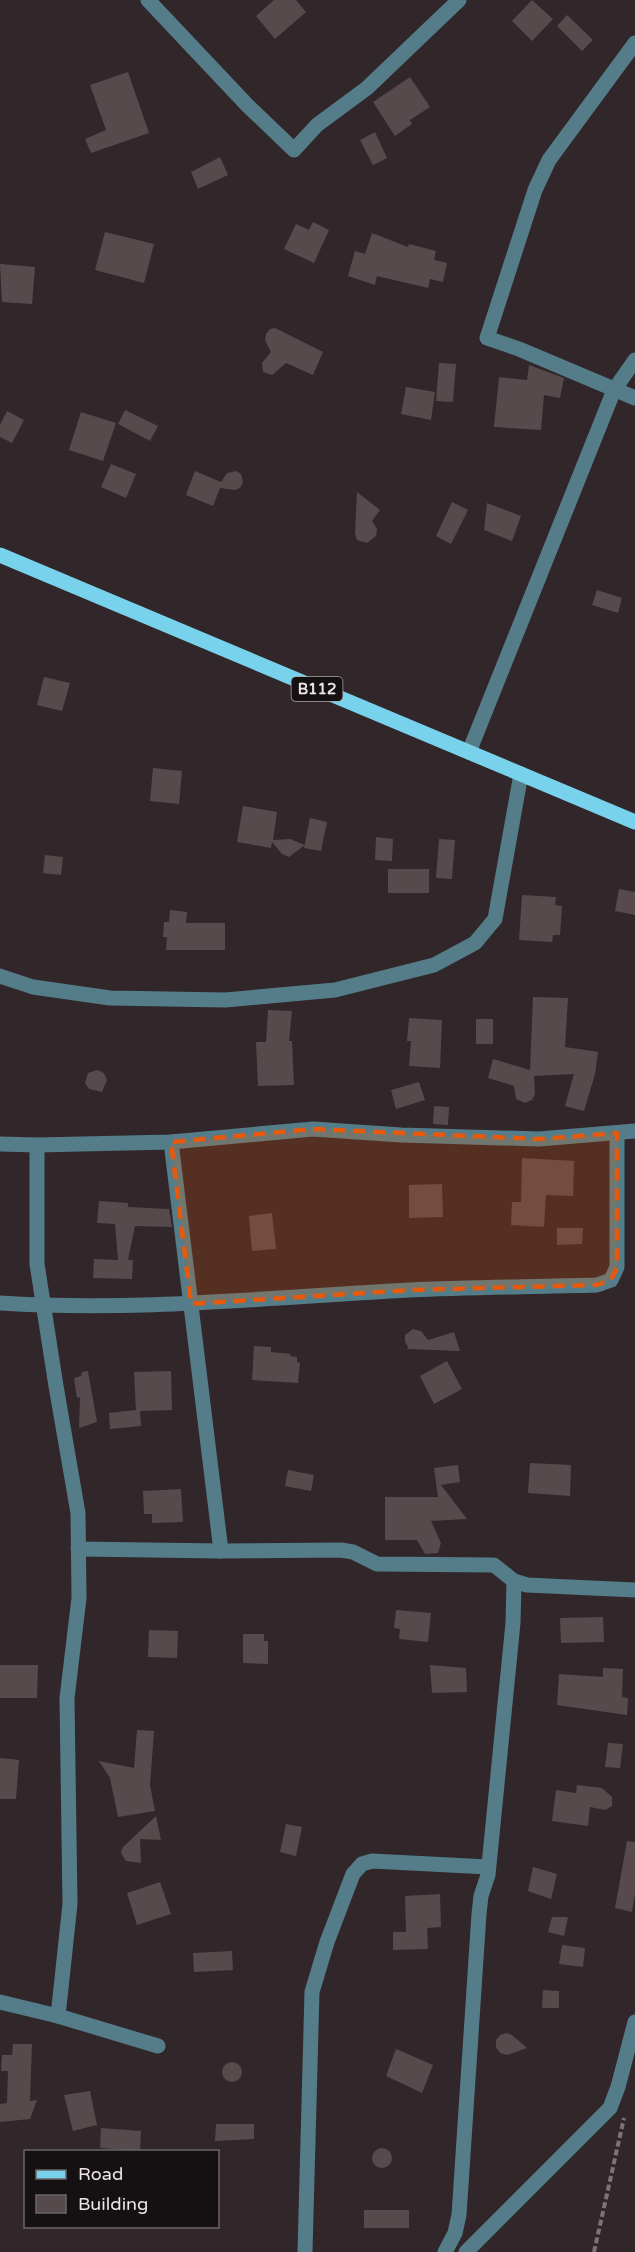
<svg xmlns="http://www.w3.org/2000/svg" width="635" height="2252" font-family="'Varela Round',sans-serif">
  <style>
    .building { fill: #574a4d }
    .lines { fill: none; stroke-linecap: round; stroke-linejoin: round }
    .path { stroke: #7d7376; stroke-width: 4; stroke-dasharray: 6 3; stroke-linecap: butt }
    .minor { stroke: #547d89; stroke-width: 15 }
    .major { stroke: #79d2eb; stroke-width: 15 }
    .marked { fill: #e8590c; fill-opacity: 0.2; stroke: #e8590c; stroke-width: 4.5; stroke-dasharray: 12 8; stroke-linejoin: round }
    .labels { text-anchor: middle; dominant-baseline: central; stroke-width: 5; stroke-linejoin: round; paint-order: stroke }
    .shield { fill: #151012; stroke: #aca5a7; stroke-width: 1.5 }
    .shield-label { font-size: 15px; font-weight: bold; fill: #ede5e7 }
  </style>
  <rect width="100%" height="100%" fill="#312629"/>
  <g class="building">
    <path d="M274,0H296L306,12L275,39L256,16Z"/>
    <path d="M532,0L553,19L532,41L512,21Z"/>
    <path d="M567,15L593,40L582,51L557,26Z"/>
    <path d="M128,72L149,133L91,153L85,139L106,130L90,85Z"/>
    <path d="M410,77L430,107L410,120L412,124L395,136L373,102Z"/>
    <path d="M375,132L387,158L373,165L360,140Z"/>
    <path d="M220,157L228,175L198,189L191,172Z"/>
    <path d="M313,222L329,230L314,263L284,249L296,224L309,230Z"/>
    <path d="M105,232L154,244L144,283L95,270Z"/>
    <path d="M372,233L408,247L409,244L436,251L434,260L447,263L443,282L430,279L428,288L377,276L375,285L348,276L355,251L365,254Z"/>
    <path d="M0,264L35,267L32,304L2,302Z"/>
    <path d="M275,328L323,352L313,375L286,363L272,375L263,372L262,363L271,352L265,340L266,334L270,329Z"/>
    <path d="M439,363L456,364L453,402L436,401Z"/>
    <path d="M529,365L564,378L560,398L544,395L541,430L494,427L499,377L527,380Z"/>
    <path d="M406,387L435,392L431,420L401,414Z"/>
    <path d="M125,410L158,426L150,441L118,424Z"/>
    <path d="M7,411L24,420L12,443L0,437V425Z"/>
    <path d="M81,412L116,423L103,461L69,450Z"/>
    <path d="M111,464L136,474L126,498L101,487Z"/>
    <path d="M195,471L221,482L227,473L236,471L241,474L243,482L240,488L234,490L220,488L213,506L186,495Z"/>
    <path d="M357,492L380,510L372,521L377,529L376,536L367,543L357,540L355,533Z"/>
    <path d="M452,502L468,510L451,544L436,536Z"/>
    <path d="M487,503L521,516L512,541L484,530Z"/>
    <path d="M597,590L622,598L618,613L592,605Z"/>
    <path d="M44,677L70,683L62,711L37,705Z"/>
    <path d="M153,768L182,771L179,804L150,801Z"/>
    <path d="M243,806L277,812L273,840L290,839L305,845L289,857L282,854L272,842L271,848L237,842Z"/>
    <path d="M310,818L327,822L321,851L304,848Z"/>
    <path d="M376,837L393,839L392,861L375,860Z"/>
    <path d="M439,839L455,840L452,879L436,878Z"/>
    <path d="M45,855L63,857L61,875L43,873Z"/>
    <rect x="388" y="869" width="41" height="24"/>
    <path d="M619,889L635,892V915L615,911Z"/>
    <path d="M522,895L556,897L555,905L562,906L560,935H553L552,942L519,940Z"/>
    <path d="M170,910L187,912L186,923H225V950H166L167,937H163L164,922H169Z"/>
    <path d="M533,997L568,998L565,1047L598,1052L595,1074L584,1111L565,1106L574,1074L534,1076L535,1094L532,1100L525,1103L516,1099L514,1086L488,1078L493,1059L530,1070Z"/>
    <path d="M268,1010L292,1011L289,1041H292L294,1085L258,1086L256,1042H266Z"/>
    <path d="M409,1018L442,1020L440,1068L409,1066L411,1041H407Z"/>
    <rect x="476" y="1019" width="17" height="25"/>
    <path d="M97,1070L104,1073L107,1080L102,1092L89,1089L85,1083L88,1073Z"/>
    <path d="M419,1082L425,1100L396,1109L391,1090Z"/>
    <path d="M434,1106L449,1107L448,1125L433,1124Z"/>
    <path d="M522,1158L574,1161L573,1196L546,1195L544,1227L511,1225L512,1202H521Z"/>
    <path d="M442,1184L443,1217L409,1218V1185Z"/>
    <path d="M99,1201L128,1203V1207L169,1209L172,1227L135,1226L128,1260H133L132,1279L93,1278L94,1259L118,1260L115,1224L97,1223Z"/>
    <path d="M272,1213L276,1249L252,1251L249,1216Z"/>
    <path d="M557,1228H583L582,1244L557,1245Z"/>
    <path d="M413,1329L421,1331L428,1340L454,1332L460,1351L407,1349L408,1347L405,1342V1335Z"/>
    <path d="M254,1346L271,1347V1352L291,1354L290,1356L297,1357V1362L300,1363L298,1383L252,1380Z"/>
    <path d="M447,1361L462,1389L434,1404L420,1376Z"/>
    <path d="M88,1371L97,1422L79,1428L80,1397L77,1398L74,1378L81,1376L82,1372Z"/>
    <path d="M171,1371L172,1410L140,1411L141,1426L110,1429L109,1413L136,1410L134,1372Z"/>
    <path d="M530,1463L571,1465L570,1496L528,1493Z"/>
    <path d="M458,1465L460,1482L441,1485L467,1519L431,1521L441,1543L438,1553L425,1554L417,1540H385V1497H438L434,1468Z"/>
    <path d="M288,1470L314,1475L311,1491L285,1486Z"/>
    <path d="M181,1489L183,1522L152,1523V1514H144L143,1491Z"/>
    <path d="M396,1610L431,1613L428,1642L399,1639L400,1629L394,1628Z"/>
    <path d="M603,1617L604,1642L561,1643L560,1618Z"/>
    <path d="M149,1630L178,1631L177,1658L148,1657Z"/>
    <path d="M243,1634H264V1641H268V1664L243,1663Z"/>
    <path d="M0,1665H38L37,1698H0Z"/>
    <path d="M430,1665L466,1668L467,1692L432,1693Z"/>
    <path d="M603,1668L623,1669L622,1697L628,1698L627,1715L557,1705L559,1674L603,1677Z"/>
    <path d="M137,1730L154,1731L150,1785L155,1811L118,1817L110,1778L99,1761L134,1768Z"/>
    <path d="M608,1743L623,1744L620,1768L605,1767Z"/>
    <path d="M0,1758L19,1760L16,1799H0Z"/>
    <path d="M577,1785L602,1788L612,1797V1806L605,1810L590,1807L588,1826L552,1821L556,1790L576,1793Z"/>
    <path d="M156,1816L161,1840L140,1839L141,1863L126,1861L121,1853L123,1847Z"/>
    <path d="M286,1824L302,1827L296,1856L280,1852Z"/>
    <path d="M627,1841L635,1842V1893L632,1912L615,1908Z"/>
    <path d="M533,1867L557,1874L551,1899L528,1891Z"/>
    <path d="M160,1882L171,1914L137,1925L127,1893Z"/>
    <path d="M440,1894L441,1927L427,1928L428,1949L393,1950V1932H406L405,1896Z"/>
    <path d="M552,1917H568L564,1936L548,1932Z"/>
    <path d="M562,1945L585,1948L583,1967L559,1964Z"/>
    <path d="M232,1951L233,1970L194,1972L193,1953Z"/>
    <path d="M543,1990L559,1991V2008H542Z"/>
    <path d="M506,2033L512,2035L527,2048L507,2055L500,2053L496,2047V2040L500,2035Z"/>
    <path d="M13,2044H32L30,2101L37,2100L30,2119L0,2122V2104L7,2103L8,2071H1L2,2055H12Z"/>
    <path d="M396,2049L433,2065L422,2093L386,2076Z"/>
    <circle cx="232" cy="2072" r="10"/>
    <path d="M90,2091L97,2125L73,2131L64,2095Z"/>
    <path d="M216,2124H254V2139L215,2141Z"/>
    <path d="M101,2128L141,2131L140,2151L100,2148Z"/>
    <circle cx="382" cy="2158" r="10"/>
    <rect x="364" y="2210" width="45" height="18"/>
  </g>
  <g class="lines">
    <path class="path" d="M594,2252L624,2118"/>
    <g class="minor">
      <path d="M148,0L248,106L294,150L317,125L367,88L459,0"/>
      <path d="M635,43L549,160L535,190L487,338L519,349L635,398"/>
      <path d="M469,752L614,390L635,360"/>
      <path d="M0,976L33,987L110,998L225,1000L335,990L434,965L475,943L495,919L521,774"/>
      <path d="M171,1142L221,1551"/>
      <path d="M0,1144L37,1145L171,1142L313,1129L401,1135L539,1139L635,1131"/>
      <path d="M37,1145V1264L56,1386L78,1513L79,1598L67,1698L70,1904L58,2016L158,2046"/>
      <path d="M0,1303C137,1312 273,1297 410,1290C472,1287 535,1287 597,1285L611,1280L617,1267V1133"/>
      <path d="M78,1549L221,1551L341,1550L353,1552L377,1564L494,1565L514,1581"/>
      <path d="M0,2002L58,2016"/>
      <path d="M305,2252L312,1992L327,1942L353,1874L362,1864L372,1861L488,1867"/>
      <path d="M445,2252L455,2233L459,2215L479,1914L481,1896L488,1875L513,1623L514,1581L527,1585L635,1590"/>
      <path d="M466,2252L610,2108L618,2087L635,2022"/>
    </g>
    <path class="major" d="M0,555L635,822"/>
  </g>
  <path class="marked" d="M313,1129L539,1139L617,1133V1267L611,1280L597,1285L411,1290L191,1304L171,1142Z"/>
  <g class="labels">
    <rect class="shield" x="291.5" y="677" width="51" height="24" rx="4.5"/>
    <g class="shield-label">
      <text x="317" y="689">B112</text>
    </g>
  </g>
  <rect x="24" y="2150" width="195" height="78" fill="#151012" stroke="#6b6567" stroke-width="1.5"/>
  <rect x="36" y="2170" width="30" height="9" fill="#79d2eb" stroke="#6b6567" stroke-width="1.5"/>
  <text x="78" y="2180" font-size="18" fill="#ede5e7">Road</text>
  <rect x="36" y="2195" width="30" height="18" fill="#574a4d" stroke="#6b6567" stroke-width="1.5"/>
  <text x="78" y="2210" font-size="18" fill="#ede5e7">Building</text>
</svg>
